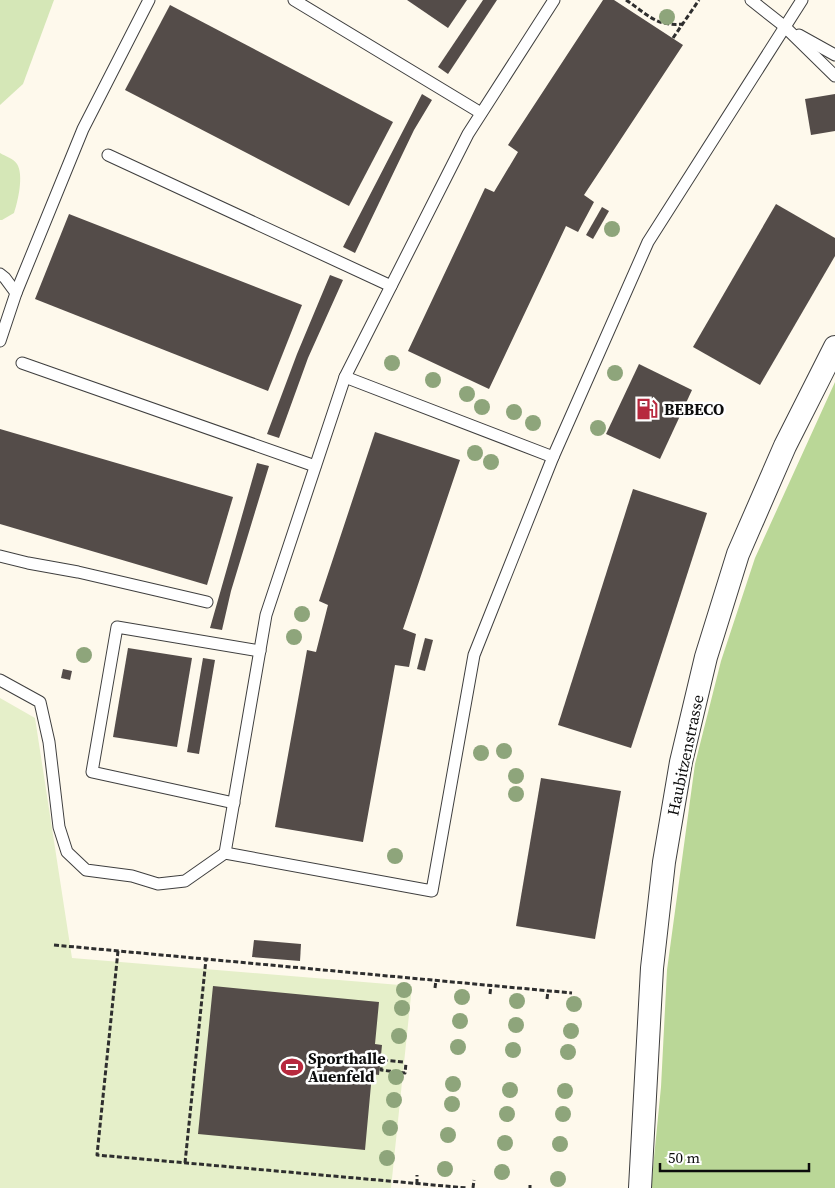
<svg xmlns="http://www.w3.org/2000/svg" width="835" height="1188" font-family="'Source Serif 4',serif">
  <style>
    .green { fill: #d5e7b7 }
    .forest { fill: #bad797 }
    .pitch { fill: #e5efc9 }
    .building { fill: #544c49 }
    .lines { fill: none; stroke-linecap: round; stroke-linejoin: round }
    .lane-casing { stroke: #3f3f3f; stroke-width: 13 }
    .street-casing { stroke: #3f3f3f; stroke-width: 24 }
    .path { stroke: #2e2e2e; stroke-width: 3; stroke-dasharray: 5 2.5; stroke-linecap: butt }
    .lane { stroke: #fff; stroke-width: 11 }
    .street { stroke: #fff; stroke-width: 22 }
    .tree { fill: #8ea57b }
    .labels { text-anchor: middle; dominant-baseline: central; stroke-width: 5; stroke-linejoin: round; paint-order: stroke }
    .poi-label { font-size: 16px; font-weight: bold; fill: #0c0c0c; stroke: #fff; text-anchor: start }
    .street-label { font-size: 16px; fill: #0c0c0c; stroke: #fff }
  </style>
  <rect width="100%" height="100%" fill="#fef9ec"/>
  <g class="green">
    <path d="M0,0H54L23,84L0,105Z"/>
    <path d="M0,153C5,156 14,159 17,164C24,175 18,201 14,213L2,220H0Z"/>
  </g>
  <path class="forest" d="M835,382V1188H651L661,1087L667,970L695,764L721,661L755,558Z"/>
  <path class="pitch" d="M0,698L35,718L72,958L412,986L391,1188H0Z"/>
  <g class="building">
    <path d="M407,0H467L448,28Z"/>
    <path d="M483,0H497L448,74L438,67Z"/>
    <path d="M603,0H614L683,45L584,195L594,202L578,232L566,226L489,389L408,351L485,188L494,192L518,152L508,145Z"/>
    <path d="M170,5L393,122L349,206L125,90Z"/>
    <path d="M422,94L432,100L414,130L355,253L343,247Z"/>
    <path d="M835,94V131L811,135L805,99Z"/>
    <path d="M776,204L835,238V256L760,385L693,347Z"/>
    <path d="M602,207L609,211L593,239L586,235Z"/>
    <path d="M69,214L302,305L268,391L35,299Z"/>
    <path d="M330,275L343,280L308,358L279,438L267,434L297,354Z"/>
    <path d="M639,364L692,390L660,459L606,434Z"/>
    <path d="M0,429L233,497L207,585L0,524Z"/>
    <path d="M375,432L460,460L403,629L416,634L409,667L395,665L363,842L275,827L307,650L316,652L328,605L319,601Z"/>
    <path d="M257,463L269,466L231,591L222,630L210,628Z"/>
    <path d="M633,489L707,513L631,748L558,725Z"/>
    <path d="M425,638L433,640L425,671L417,669Z"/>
    <path d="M128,648L192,658L177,747L113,737Z"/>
    <path d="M203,658L215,660L199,754L187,752Z"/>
    <path d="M63,669L72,671L70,680L61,678Z"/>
    <path d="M541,778L621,791L595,939L516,926Z"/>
    <path d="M254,940L301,944L300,961L252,957Z"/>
    <path d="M213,986L379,1002L375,1044L382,1045L379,1075L372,1074L365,1150L198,1134Z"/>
  </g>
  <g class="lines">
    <g class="lane-casing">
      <g id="lane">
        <path d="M294,0L481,113"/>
        <path d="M554,0L468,134L345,377L266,615L225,853L432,891L474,655L553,457L648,242L802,0"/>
        <path d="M751,0L784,26L835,76"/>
        <path d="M799,35L835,55"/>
        <path d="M108,155L391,286"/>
        <path d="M0,274L5,278L16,293L0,341"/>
        <path d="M16,293L83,129L149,0"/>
        <path d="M22,363L315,466"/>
        <path d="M345,377L553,457"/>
        <path d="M0,556L28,563L78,572L207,602"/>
        <path d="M0,680L40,702L49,742L59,827L67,852L86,870L132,876L158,884L185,881L225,853"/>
        <path d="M234,803L92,772L117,627L260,651"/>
      </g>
    </g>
    <g class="street-casing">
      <path id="street" d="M640,1188L652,968L664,862L681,762L706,657L738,554L785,446L835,347"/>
    </g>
    <g class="path">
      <path d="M626,0C647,14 656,27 683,24"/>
      <path d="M673,38L699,0"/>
      <path d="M54,945L572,993"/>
      <path d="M118,951L97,1155L467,1188"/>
      <path d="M435,988L436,980"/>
      <path d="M490,994L491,985"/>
      <path d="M547,999L548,991"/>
      <path d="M382,1060L381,1070L405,1073L406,1063"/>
      <path d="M383,1060L404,1062"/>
      <path d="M185,1163L206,959"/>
      <path d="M417,1184V1175"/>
      <path d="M473,1188L474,1180"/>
      <path d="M530,1188V1185"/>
    </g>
    <use href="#lane" class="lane"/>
    <use href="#street" class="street"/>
  </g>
  <g class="tree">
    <circle cx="667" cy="17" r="8"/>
    <circle cx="612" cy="229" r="8"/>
    <circle cx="392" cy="363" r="8"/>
    <circle cx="615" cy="373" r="8"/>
    <circle cx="433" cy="380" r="8"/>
    <circle cx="467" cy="394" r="8"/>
    <circle cx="482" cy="407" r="8"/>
    <circle cx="514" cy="412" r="8"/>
    <circle cx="533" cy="423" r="8"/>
    <circle cx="598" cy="428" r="8"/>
    <circle cx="475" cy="453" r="8"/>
    <circle cx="491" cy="462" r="8"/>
    <circle cx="302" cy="614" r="8"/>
    <circle cx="294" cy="637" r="8"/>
    <circle cx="84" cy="655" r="8"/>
    <circle cx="504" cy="751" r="8"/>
    <circle cx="481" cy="753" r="8"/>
    <circle cx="516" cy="776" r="8"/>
    <circle cx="516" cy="794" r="8"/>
    <circle cx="395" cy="856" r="8"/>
    <circle cx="404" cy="990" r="8"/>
    <circle cx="462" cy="997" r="8"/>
    <circle cx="517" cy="1001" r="8"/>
    <circle cx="574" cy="1004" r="8"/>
    <circle cx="402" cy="1008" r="8"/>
    <circle cx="460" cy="1021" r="8"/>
    <circle cx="516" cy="1025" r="8"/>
    <circle cx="571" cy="1031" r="8"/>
    <circle cx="399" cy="1036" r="8"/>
    <circle cx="458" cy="1047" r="8"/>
    <circle cx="513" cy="1050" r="8"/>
    <circle cx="568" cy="1052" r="8"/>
    <circle cx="396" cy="1077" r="8"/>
    <circle cx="453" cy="1084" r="8"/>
    <circle cx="510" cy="1090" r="8"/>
    <circle cx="565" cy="1091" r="8"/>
    <circle cx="394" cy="1100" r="8"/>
    <circle cx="452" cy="1104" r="8"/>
    <circle cx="507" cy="1114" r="8"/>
    <circle cx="563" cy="1114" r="8"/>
    <circle cx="390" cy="1128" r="8"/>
    <circle cx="448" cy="1135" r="8"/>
    <circle cx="505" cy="1143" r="8"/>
    <circle cx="560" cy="1144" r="8"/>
    <circle cx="387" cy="1158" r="8"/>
    <circle cx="445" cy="1169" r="8"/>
    <circle cx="502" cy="1172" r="8"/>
    <circle cx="558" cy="1179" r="8"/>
  </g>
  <defs>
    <g id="fuel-bare" transform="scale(1.725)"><path d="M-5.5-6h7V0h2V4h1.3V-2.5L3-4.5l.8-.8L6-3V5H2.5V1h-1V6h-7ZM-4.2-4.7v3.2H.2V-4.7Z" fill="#b7293e" stroke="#fff" stroke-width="2.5" paint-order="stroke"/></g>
    <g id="stadium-bare" transform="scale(1.725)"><path d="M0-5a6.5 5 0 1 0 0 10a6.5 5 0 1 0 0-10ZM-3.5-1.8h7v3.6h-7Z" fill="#b7293e" stroke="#fff" stroke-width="2.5" paint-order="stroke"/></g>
  </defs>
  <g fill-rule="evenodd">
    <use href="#fuel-bare" x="647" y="409"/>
    <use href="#stadium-bare" x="292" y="1067"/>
  </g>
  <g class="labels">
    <g class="poi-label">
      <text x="664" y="409">BEBECO</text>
      <text x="308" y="1058">Sporthalle<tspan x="308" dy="18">Auenfeld</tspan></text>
    </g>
    <g class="street-label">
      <text transform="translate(685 755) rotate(-78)">Haubitzenstrasse</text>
    </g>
  </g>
  <path d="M660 1163v8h149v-8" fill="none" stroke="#0c0c0c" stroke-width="2.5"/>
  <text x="668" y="1163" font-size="15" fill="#0c0c0c" stroke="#ffffff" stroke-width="4" paint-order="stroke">50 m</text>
</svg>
